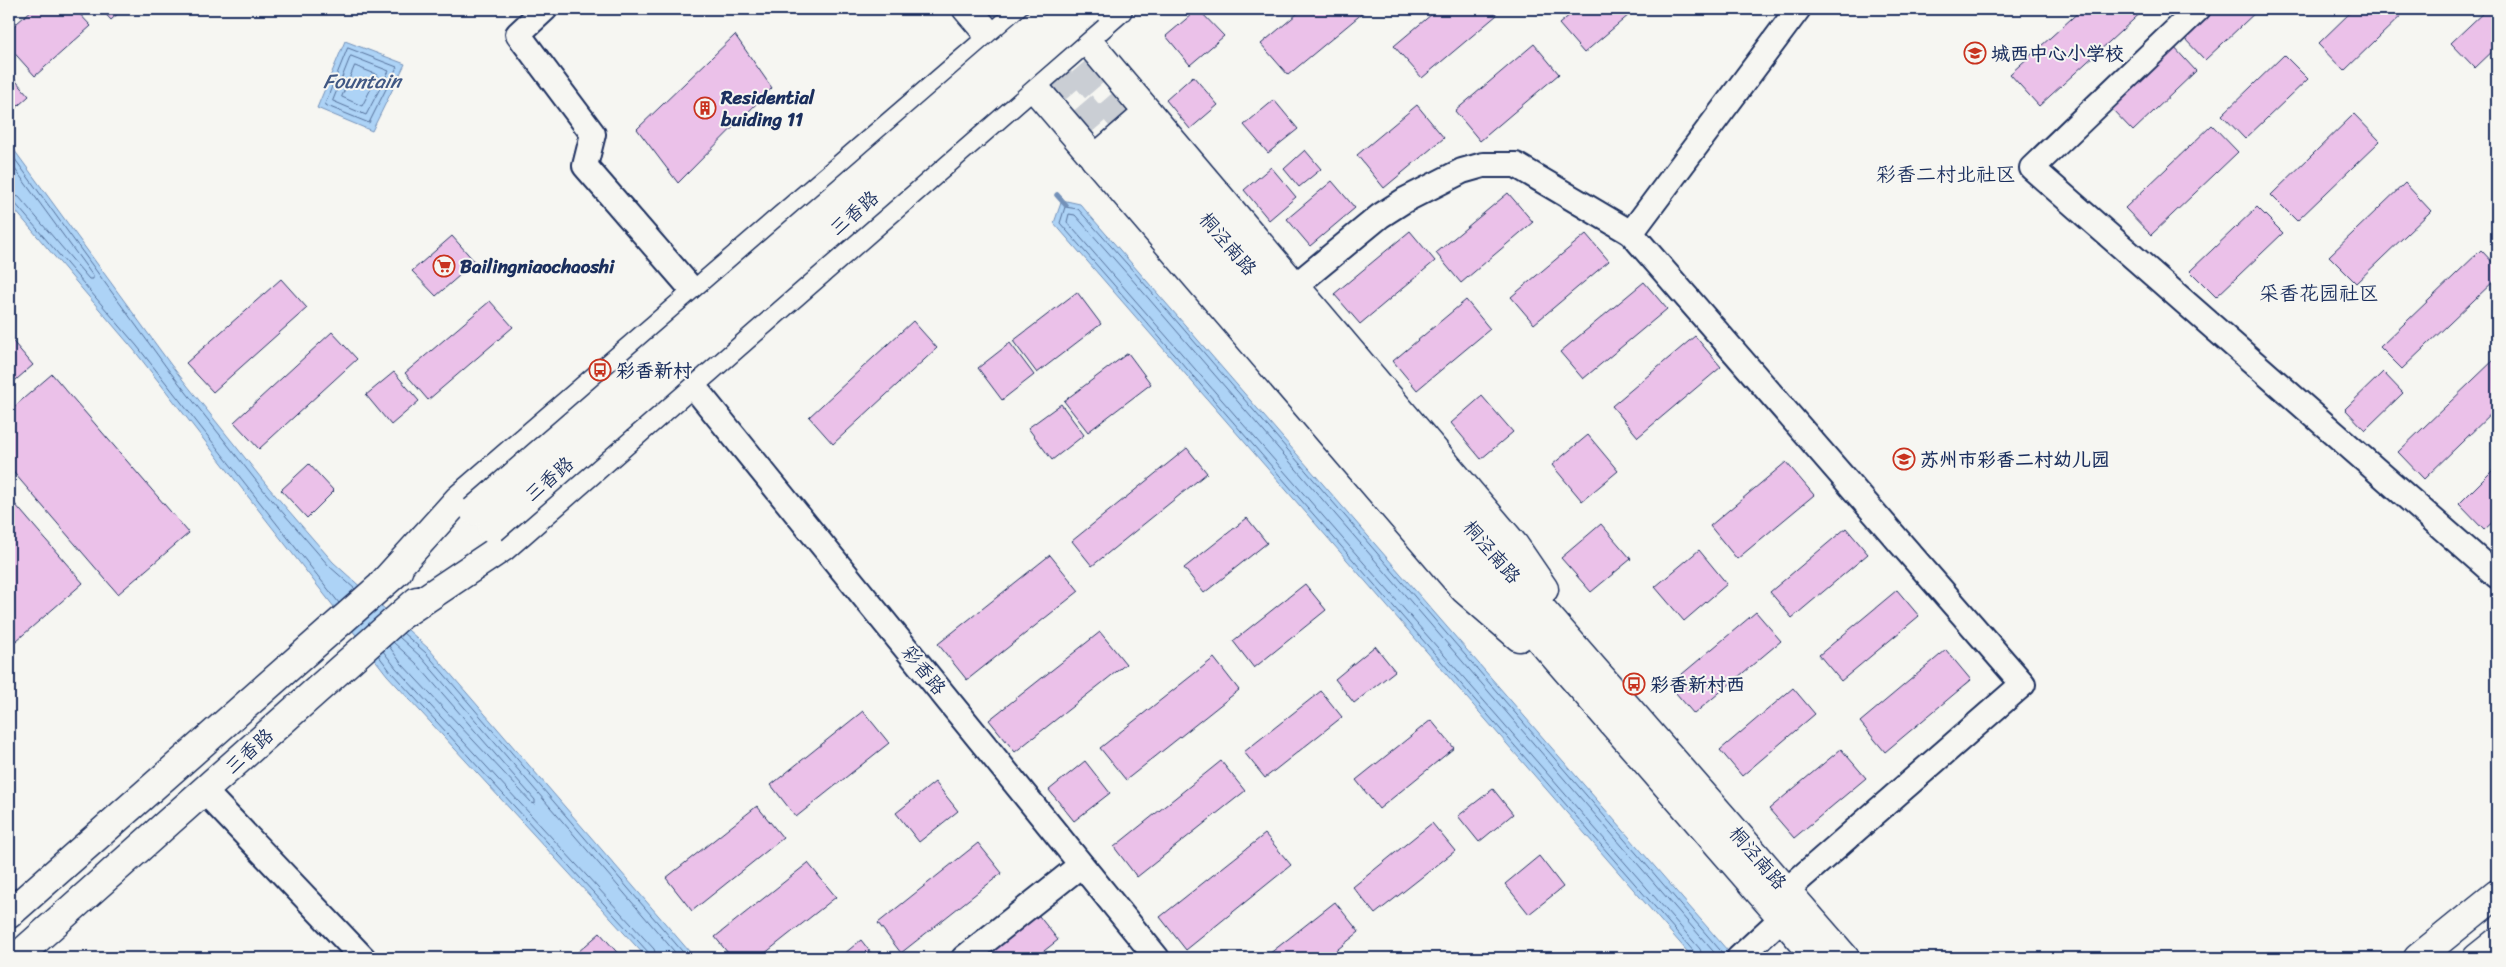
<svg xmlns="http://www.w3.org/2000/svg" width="2506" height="967" font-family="Sriracha,'LXGW WenKai TC',sans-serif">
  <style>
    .water { fill: #add3f6; stroke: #7391b9 }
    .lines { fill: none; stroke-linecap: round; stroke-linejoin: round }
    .shore { stroke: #55719b; stroke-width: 1 }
    .stream { stroke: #7391b9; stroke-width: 5.5 }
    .building { fill: #ebc1e9; stroke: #1b2f5e }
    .major-tunnel { stroke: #caced4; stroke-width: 28; stroke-dasharray: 28 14; stroke-linecap: butt }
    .minor-casing { stroke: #1b2f5e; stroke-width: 28 }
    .major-casing { stroke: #1b2f5e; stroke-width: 31 }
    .minor { stroke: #f6f6f2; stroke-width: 24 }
    .major { stroke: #f6f6f2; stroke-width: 28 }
    .major-bridge-casing { stroke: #1b2f5e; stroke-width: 31; stroke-linecap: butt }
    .major-bridge { stroke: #f6f6f2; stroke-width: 28 }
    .labels { text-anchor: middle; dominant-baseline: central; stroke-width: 4; stroke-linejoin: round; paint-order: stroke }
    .poi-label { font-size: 19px; font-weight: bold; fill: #1b2f5e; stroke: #f6f6f2; text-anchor: start }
    .street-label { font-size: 19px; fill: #1b2f5e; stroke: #f6f6f2 }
    .water-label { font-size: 20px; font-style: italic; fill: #405884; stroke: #f6f6f2 }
    .neighbourhood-label { font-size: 20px; fill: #1b2f5e; stroke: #f6f6f2 }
  </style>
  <rect width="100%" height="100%" fill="#f6f6f2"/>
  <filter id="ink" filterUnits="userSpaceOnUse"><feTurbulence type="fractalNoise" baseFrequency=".02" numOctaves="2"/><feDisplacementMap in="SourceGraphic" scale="10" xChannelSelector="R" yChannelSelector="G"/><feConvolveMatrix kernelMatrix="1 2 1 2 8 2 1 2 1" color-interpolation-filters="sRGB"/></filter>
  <g filter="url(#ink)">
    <g class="water">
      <path d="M345,41L405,64L372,131L317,108Z"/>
      <path d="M9,143L171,365L269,488L333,562L429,649L695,958H647L387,675L134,350L9,203Z"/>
      <path d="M1062,200L1080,204L1734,958H1693L1054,223Z"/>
    </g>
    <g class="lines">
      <g class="shore">
        <path d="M348,48L397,67L369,123L325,105Z"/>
        <path d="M351,56L389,71L366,115L333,101Z"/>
        <path d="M355,66L378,75L362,106L342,97Z"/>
        <path d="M9,151L167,368L265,492L329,566L355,589"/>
        <path d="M9,161L93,276V279H89L19,197L9,194"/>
        <path d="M9,200L14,202L137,346L339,603"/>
        <path d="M403,633L426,653L688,958"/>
        <path d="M399,637L421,657L680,958"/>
        <path d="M389,646L401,663L532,803L535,804V800L416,663L393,642"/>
        <path d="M383,651L396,668L654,949L657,958"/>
        <path d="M378,655L391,672L649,953L651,958"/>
        <path d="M1697,958L1695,953L1060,223L1065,207L1078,209L1135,273L1726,957"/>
        <path d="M1703,958L1700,949L1067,222L1069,214L1075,215L1130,277L1719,958"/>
      </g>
      <path class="stream" d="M1057,195L1066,205"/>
    </g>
    <g class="building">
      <path d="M33,9H75L91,26L35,76L9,47V30Z"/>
      <path d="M101,9H123L111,20Z"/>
      <path d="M1198,9L1224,36L1190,65L1166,36Z"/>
      <path d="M1303,9H1361L1364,12L1288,75L1261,44Z"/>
      <path d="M1438,9H1492L1497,15L1422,78L1394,46Z"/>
      <path d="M1577,9H1636L1584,53L1559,24Z"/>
      <path d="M2082,9H2145L2039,106L2010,74Z"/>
      <path d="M2209,9H2259L2205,60L2181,35Z"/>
      <path d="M2354,9H2408L2344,71L2318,44Z"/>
      <path d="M2487,9H2497V47L2475,68L2451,43Z"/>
      <path d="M735,35L772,88L678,183L637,129Z"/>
      <path d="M1534,44L1559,74L1480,141L1455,111Z"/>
      <path d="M2172,45L2196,71L2133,131L2109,106Z"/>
      <path d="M2284,55L2308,79L2245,139L2222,115Z"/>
      <path d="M9,73L29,96L9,114Z"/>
      <path d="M1193,76L1218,105L1190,129L1166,100Z"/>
      <path d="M1274,100L1298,129L1268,153L1244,125Z"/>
      <path d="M1417,105L1444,138L1384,188L1357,155Z"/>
      <path d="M2354,114L2380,141L2297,221L2271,195Z"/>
      <path d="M2212,125L2238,152L2151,235L2125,208Z"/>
      <path d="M1305,150L1321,169L1299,187L1284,169Z"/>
      <path d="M1271,167L1296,197L1269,220L1244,190Z"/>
      <path d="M1332,181L1355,208L1310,246L1287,219Z"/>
      <path d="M2405,183L2431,211L2356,283L2329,256Z"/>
      <path d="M1508,193L1533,222L1461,283L1436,253Z"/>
      <path d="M2257,207L2283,233L2216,297L2190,271Z"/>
      <path d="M1410,231L1435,261L1360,324L1334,294Z"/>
      <path d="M1586,234L1609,261L1534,324L1511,297Z"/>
      <path d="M452,236L475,262L436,296L412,271Z"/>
      <path d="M2481,250L2497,267V278L2402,369L2380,347Z"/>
      <path d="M281,279L307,308L213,392L186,363Z"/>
      <path d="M1644,282L1667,309L1583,379L1560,352Z"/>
      <path d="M1077,292L1101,324L1037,373L1013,341Z"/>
      <path d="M1466,300L1490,329L1417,390L1393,361Z"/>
      <path d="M490,301L513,327L428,400L405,373Z"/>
      <path d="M913,321L937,348L833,444L809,417Z"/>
      <path d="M332,332L357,359L259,449L234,422Z"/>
      <path d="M1695,336L1721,367L1638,437L1612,406Z"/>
      <path d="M9,337L33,365L9,386Z"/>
      <path d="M1010,343L1034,375L1002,400L978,368Z"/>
      <path d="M1128,353L1151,384L1088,432L1064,401Z"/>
      <path d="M2497,357V408L2424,479L2398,452Z"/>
      <path d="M394,372L419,401L391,425L366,395Z"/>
      <path d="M2383,372L2403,393L2365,430L2345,409Z"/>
      <path d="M52,374L189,533L118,594L9,467V411Z"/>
      <path d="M1482,396L1513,432L1481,459L1451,423Z"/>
      <path d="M1061,404L1084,435L1052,460L1028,428Z"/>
      <path d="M1588,435L1618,471L1582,501L1552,465Z"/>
      <path d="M1187,448L1207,473L1092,566L1072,541Z"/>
      <path d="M1786,462L1814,495L1737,559L1710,526Z"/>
      <path d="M309,464L334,491L307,518L281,490Z"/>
      <path d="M2497,466V518L2484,530L2459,504Z"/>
      <path d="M15,504L83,583L9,647V509Z"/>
      <path d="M1247,518L1267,543L1204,593L1184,568Z"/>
      <path d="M1601,524L1631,559L1591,592L1561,558Z"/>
      <path d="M1846,528L1868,554L1792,618L1770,592Z"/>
      <path d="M1699,550L1727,584L1684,621L1655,587Z"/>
      <path d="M1050,555L1079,591L967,680L938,644Z"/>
      <path d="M1305,584L1326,610L1254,668L1233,641Z"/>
      <path d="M1897,590L1919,616L1841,681L1819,655Z"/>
      <path d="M1756,612L1781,641L1694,714L1669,685Z"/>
      <path d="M1100,632L1126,664L1015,752L989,720Z"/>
      <path d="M1375,646L1395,671L1354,703L1335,679Z"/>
      <path d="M1946,650L1971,680L1885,752L1860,722Z"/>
      <path d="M1214,658L1239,690L1126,780L1100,748Z"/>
      <path d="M1793,688L1815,714L1742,776L1720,750Z"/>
      <path d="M1321,691L1342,717L1265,778L1244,752Z"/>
      <path d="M863,711L889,743L796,817L771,785Z"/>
      <path d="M1431,720L1454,748L1379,809L1356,780Z"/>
      <path d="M1841,749L1866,778L1794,838L1769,809Z"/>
      <path d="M1085,761L1110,793L1074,821L1049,790Z"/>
      <path d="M1221,761L1245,791L1137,877L1114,847Z"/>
      <path d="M935,782L958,811L919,842L896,813Z"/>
      <path d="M1493,789L1513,814L1479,842L1458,816Z"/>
      <path d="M757,806L783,838L692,911L666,878Z"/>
      <path d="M1432,823L1455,851L1375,914L1353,887Z"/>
      <path d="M1265,834L1291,865L1186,950L1160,917Z"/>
      <path d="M978,843L1002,873L901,953L878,923Z"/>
      <path d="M1539,856L1563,887L1529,914L1505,884Z"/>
      <path d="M808,863L836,897L759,958H732L715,937Z"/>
      <path d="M1335,902L1359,932L1327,958H1264Z"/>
      <path d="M1035,911L1058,940L1035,958H975Z"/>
      <path d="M600,933L622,958H571Z"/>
      <path d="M861,940L875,958H839Z"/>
    </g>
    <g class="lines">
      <g class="major-tunnel">
        <path d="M999,9L1125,156"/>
        <path d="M1050,36L1142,143"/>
      </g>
      <g class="minor-casing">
        <g id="minor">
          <path d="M545,9L518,34L593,134L585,166L696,294"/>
          <path d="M2198,9L2032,168L2497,576"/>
          <path d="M1631,233L1798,9"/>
          <path d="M1295,286L1380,216L1405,200L1462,171L1483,165H1516L1631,233L2023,684L1772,903"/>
          <path d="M690,382L1157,958"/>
          <path d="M204,791L363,958"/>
          <path d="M964,958L1081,865"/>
          <path d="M1739,958L1796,905"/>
        </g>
      </g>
      <g class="major-casing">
        <g id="major">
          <path d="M967,9L1464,589L1519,637"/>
          <path d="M1074,25L1514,545L1544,589"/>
          <path d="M1142,143L1466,522L1845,958"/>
          <path d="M1125,156L1449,535L1817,958"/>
          <path d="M1095,159L1148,113"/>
          <path d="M384,582L459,499L1027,9"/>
          <path d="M403,614L503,547L1118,9"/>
          <path d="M9,914L398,571"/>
          <path d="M16,958L417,601"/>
          <path d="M2418,958L2497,894"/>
          <path d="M2477,958L2497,942"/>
        </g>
      </g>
      <use href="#minor" class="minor"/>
      <use href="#major" class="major"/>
      <g class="major-bridge-casing">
        <g id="major-bridge">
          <path d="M474,511L1053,9"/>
          <path d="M492,529L1089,9"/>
        </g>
      </g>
      <use href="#major-bridge" class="major-bridge"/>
    </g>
  </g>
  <defs>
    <g id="school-ring" transform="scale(1.125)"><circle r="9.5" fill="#f6f6f2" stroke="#c8321e" stroke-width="1.5"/><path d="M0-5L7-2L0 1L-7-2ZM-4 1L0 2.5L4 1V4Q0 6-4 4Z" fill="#c8321e"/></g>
    <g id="building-ring" transform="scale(1.125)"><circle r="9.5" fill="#f6f6f2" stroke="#c8321e" stroke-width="1.5"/><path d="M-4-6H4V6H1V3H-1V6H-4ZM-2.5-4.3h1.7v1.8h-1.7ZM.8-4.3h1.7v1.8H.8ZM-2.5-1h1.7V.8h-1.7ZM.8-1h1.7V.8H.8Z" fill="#c8321e"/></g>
    <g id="supermarket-ring" transform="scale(1.125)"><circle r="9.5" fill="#f6f6f2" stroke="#c8321e" stroke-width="1.5"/><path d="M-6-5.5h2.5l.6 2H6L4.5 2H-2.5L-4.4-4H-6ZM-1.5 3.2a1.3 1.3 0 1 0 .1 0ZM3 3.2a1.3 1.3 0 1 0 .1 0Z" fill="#c8321e"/></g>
    <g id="bus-ring" transform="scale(1.125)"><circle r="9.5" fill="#f6f6f2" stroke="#c8321e" stroke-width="1.5"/><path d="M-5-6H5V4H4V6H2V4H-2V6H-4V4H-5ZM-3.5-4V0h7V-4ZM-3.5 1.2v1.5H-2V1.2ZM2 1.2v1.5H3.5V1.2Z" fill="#c8321e"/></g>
  </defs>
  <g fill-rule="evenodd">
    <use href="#school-ring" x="1975" y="53"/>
    <use href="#building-ring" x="705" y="108"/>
    <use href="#supermarket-ring" x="444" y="266"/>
    <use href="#bus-ring" x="600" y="370"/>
    <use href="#school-ring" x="1904" y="459"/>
    <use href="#bus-ring" x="1634" y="684"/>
  </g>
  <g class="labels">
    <g class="poi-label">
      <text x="1991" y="53">城西中心小学校</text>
      <text x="721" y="97">Residential<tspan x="721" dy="22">buiding 11</tspan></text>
      <text x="460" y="266">Bailingniaochaoshi</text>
      <text x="616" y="370">彩香新村</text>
      <text x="1920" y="459">苏州市彩香二村幼儿园</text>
      <text x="1650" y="684">彩香新村西</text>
    </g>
    <g class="street-label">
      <text transform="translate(854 213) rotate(-41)">三香路</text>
      <text transform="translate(1228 244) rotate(49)">桐泾南路</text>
      <text transform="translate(549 479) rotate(-41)">三香路</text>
      <text transform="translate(1492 552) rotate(49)">桐泾南路</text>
      <text transform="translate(924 670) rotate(51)">彩香路</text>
      <text transform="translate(249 751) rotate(-42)">三香路</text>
      <text transform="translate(1758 858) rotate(49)">桐泾南路</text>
    </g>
    <g class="water-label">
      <text x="362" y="81">Fountain</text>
    </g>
    <g class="neighbourhood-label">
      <text x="1946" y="174">彩香二村北社区</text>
      <text x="2319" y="293">采香花园社区</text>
    </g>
  </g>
  <rect width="2506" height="967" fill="none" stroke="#f6f6f2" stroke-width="30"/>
  <rect x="15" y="15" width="2476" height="937" fill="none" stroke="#1b2f5e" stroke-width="2" filter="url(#ink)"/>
</svg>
